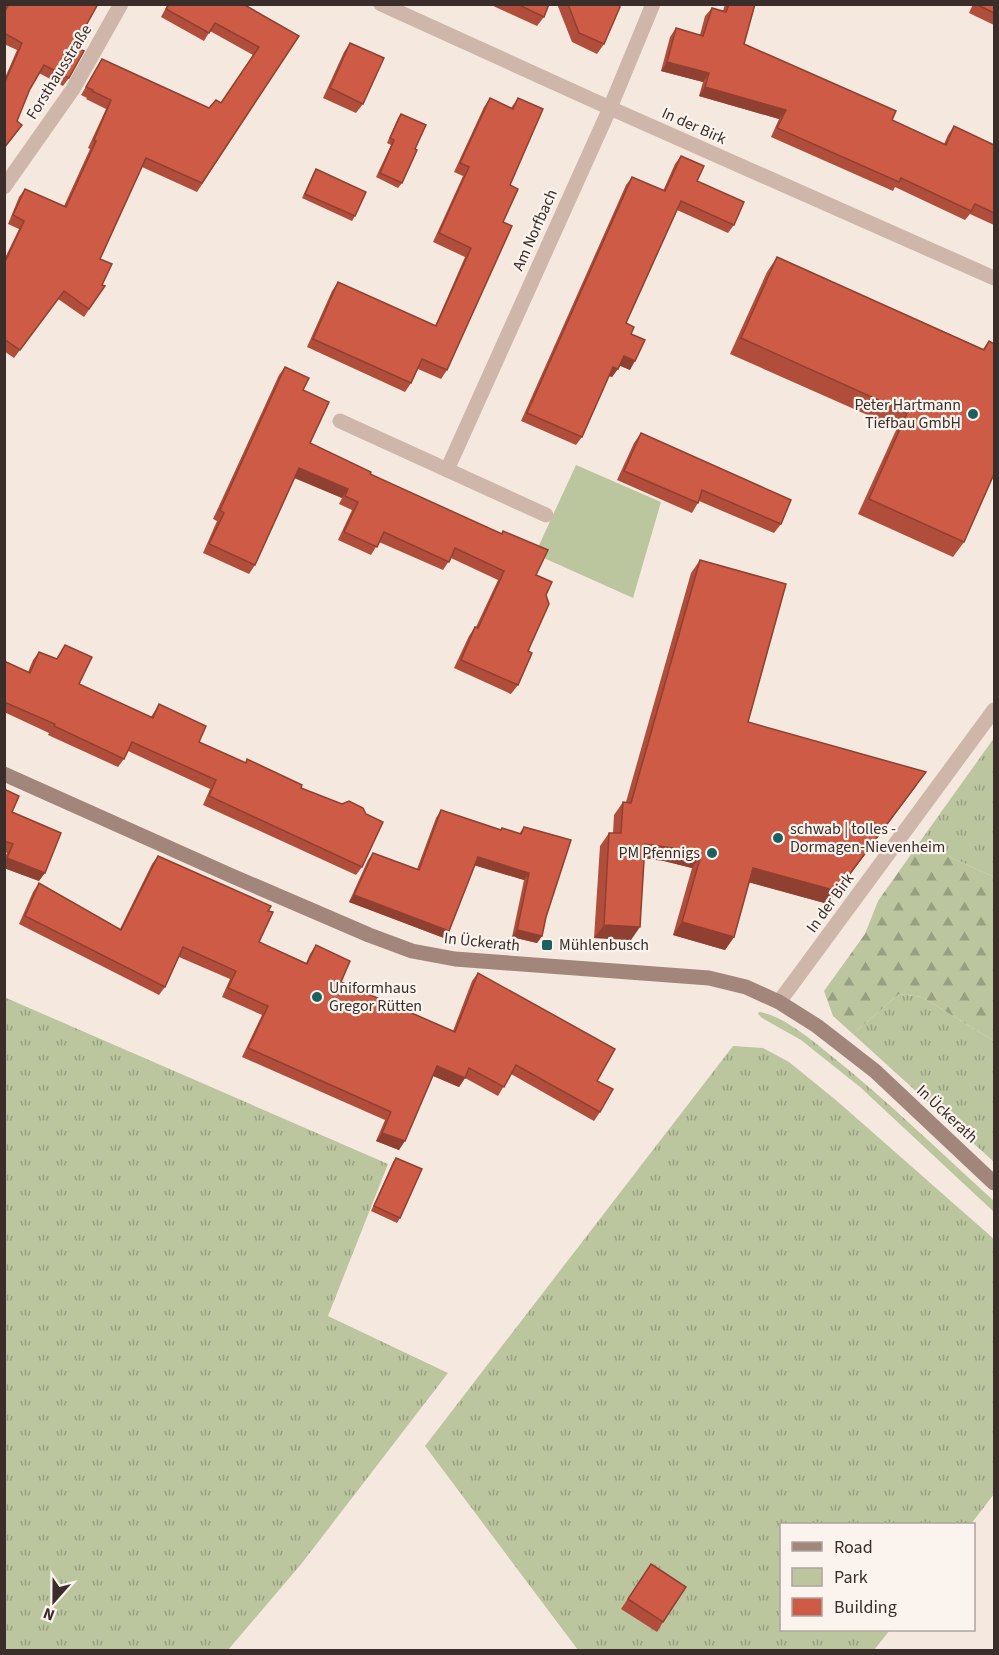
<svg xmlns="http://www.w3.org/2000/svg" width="999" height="1655" font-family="'Source Sans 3',sans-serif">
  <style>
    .grass { fill: url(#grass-tufts) }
    .forest { fill: url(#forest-firs) }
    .park { fill: #bbc59e }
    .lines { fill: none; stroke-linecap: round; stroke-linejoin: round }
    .minor { stroke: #ceb7aa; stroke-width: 15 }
    .secondary { stroke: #a2867b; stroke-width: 15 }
    .wall { fill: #b04e3b }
    .shaded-wall { fill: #904030 }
    .building { fill: #cd5b45; stroke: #904030; stroke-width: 1.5 }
    .poi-dot { fill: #1c605f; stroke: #fbf3ed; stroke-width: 2 }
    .labels { text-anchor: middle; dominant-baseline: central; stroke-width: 4.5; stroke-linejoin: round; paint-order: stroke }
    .street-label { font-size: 16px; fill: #3b2e2a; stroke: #fbf3ed }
    .poi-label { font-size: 16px; fill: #3b2e2a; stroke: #fbf3ed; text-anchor: start }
  </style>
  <defs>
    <pattern id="grass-tufts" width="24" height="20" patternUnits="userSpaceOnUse" patternTransform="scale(1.5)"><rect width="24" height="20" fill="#bbc59e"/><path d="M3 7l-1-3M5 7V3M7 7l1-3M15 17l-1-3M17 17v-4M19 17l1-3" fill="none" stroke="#99a081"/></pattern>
    <pattern id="forest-firs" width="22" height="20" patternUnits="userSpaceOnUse" patternTransform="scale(1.5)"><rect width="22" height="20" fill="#bbc59e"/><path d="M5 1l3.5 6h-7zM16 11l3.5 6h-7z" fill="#99a081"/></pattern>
  </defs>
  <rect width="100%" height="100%" fill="#f5e9df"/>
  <g class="grass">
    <path d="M994,738V877L919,843Z"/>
    <path d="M899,994L922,997L994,1041V1162L853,1034Z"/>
    <path d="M4,997L388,1164L328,1316L448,1373L302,1563L228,1650H5Z"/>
    <path d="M759,1012C780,1014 812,1040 829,1054C887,1100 940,1152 994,1201V1212L860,1087L801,1040L762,1018L758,1014Z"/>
    <path d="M733,1046L763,1048L789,1062L837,1101L994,1239V1494L971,1524H782V1630H890L874,1650H578L425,1446Z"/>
  </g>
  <path class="forest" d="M919,843L994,877V1041L922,997L899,994L853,1034L833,1016L824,991L865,934L878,901Z"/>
  <path class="park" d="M576,465L661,502L633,598L535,554Z"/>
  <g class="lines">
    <g class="minor">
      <path d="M381,4L610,108L994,278"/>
      <path d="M4,187L73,89L121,4"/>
      <path d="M340,421L546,515"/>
      <path d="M447,470L610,108L653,4"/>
      <path d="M779,1002L994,710"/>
    </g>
    <path class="secondary" d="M4,774L232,876L369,935L412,951L455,959L709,978L746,987L779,1002L817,1026L875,1071L994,1183"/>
  </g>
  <g class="wall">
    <path d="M4,4L74,47L69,78L63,86L39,73L30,89L4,148V80L17,50L4,44Z"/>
    <path d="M168,4H243L299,36L197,192L142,167L100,259L102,285L105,286L84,317L58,299L14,358L4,351V260L19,229L8,224L19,197L25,189L64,206L90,149L88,148L106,109L86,99L87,98L81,95L102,59L209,108L221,103L253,55L210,31L204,41L161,17Z"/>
    <path d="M489,4H549L544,17L537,26Z"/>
    <path d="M557,4H619L604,44L597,54L572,42Z"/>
    <path d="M725,4H755L744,44L892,120L944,144L948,135L954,126L994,145V225L970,214L965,220L895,187L893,191L771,137L779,119L699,96L703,82L661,71L670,37L676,28L700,35L705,16L712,8L723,11Z"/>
    <path d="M973,4H994V25L969,13Z"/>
    <path d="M350,43L363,104L356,113L323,98L344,52Z"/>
    <path d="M490,98L511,108L518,98L510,185L503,222L447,370L441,379L418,369L411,383L405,392L307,347L332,291L338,282L435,326L465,257L433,242L463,176L454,172L484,107Z"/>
    <path d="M401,114L415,149L402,183L398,188L376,177L391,145L387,143L398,118Z"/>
    <path d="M681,156L697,181L734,225L728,233L677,210L626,323L631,334L630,370L620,365L612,377L609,376L582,437L576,445L521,421L626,185L632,177L663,191L675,164Z"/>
    <path d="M316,169L355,216L352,221L302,198L313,174Z"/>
    <path d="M777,257L983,349L989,341L964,542L953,557L858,514L897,428L730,354L767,272Z"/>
    <path d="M285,367L303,390L310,443L370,474L501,534L503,531L536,575L546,595L518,685L511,694L454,668L469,636L475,627H476L498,580L451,558L443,570L379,542L371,555L338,540L352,510L339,504L342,498L294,478L255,565L249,574L203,553L217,521L213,519L279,375Z"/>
    <path d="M641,433L781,524L774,533L699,501L692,513L617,480L634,443Z"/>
    <path d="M700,560L748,722L917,785L828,904L749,882L734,937L725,950L673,935L692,868L664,861L644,858L631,940L594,938L600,846L609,833H613L614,815L623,802H626L691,573Z"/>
    <path d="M65,645L79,684L151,717L159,704L199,742L245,763L247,759L301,788L362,867L356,875L203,805L210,789L128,751L124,759L118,767L48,735L49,733L4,712V661L28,672L33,660L39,652L56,659Z"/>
    <path d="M4,789L12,812L39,881L4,868V858L7,853L4,852Z"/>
    <path d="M441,810L501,830L519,834L524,827L546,917L542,936L537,943L512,937L524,880L475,865L444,938L349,902L368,860L373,853L417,869L436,818Z"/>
    <path d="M158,856L268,911L259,942L306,963L310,954L316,945L341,982L453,1031L472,981L478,973L597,1081L600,1112L594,1121L511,1074L498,1096L465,1078L459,1087L433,1076L399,1150L376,1141L385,1120L242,1057L262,1015L222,997L230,979L179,957L165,987L159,995L19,924L33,892L39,883L120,929L152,864Z"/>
    <path d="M396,1158L400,1218L397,1223L371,1211L393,1162Z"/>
    <path d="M651,1564L663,1622L657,1632L621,1609Z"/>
  </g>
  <g class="shaded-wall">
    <path d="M4,4H9L4,11Z"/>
    <path d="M667,62L709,73L703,82L661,71Z"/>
    <path d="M705,87L786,110L779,119L699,96Z"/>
    <path d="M624,356L635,361L630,370L618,365Z"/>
    <path d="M613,367L618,369L612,377L607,375Z"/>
    <path d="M299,468L348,489L342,498L293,477Z"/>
    <path d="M926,772L828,904L744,881L753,868Z"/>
    <path d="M645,844L673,848L701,855L692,868L664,861L636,857Z"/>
    <path d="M478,857L529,873L524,880L473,865Z"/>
    <path d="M7,858L45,873L39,881L4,868V861Z"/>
    <path d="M354,895L449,931L444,938L349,902Z"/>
    <path d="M682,922L734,937L725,950L673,935Z"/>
    <path d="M604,925L640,927L631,940L594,938Z"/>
    <path d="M517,930L542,936L537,943L512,937Z"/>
    <path d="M437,1066L465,1078L459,1087L431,1075Z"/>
    <path d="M382,1133L405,1141L399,1150L376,1141Z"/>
  </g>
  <g class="building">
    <path d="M9,4H98L74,47L84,51L69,78L44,65L30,89L17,121L22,125L4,148V84L22,43L4,33V13Z"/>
    <path d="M169,4H243L299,36L202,183L146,158L100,259L112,264L102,285L105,286L89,309L64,291L20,350L4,339V264L24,221L13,215L25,189L66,207L96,141L94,140L111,100L92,91L93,90L86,87L102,59L209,108L216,100L221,103L259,47L215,23L209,33L166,9Z"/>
    <path d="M517,4H549L544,17Z"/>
    <path d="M568,4H619L620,7L604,44L579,33Z"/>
    <path d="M729,4H755L744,44L896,111L892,120L946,145L954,126L994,145V213L975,204L971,211L901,178L899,182L777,128L786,110L705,87L709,73L667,62L676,28L703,36L712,8L726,12Z"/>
    <path d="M976,4H994V13Z"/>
    <path d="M350,43L384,58L363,104L330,88Z"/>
    <path d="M490,98L513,109L518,98L543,109L510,185L518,189L503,222L512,226L447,370L422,359L411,383L313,339L338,282L436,326L471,248L439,233L469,167L460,163Z"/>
    <path d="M401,114L426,125L415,149L417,150L402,183L380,173L394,140L390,138Z"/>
    <path d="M681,156L704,166L697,181L744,202L734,225L681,201L626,323L634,327L631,334L645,340L635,361L624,356L618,369L613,367L582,437L527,413L632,177L665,191Z"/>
    <path d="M316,169L366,192L355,216L305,194Z"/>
    <path d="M777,257L984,350L989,341L994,344V474L964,542L869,499L907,413L741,338Z"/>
    <path d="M285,367L309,378L303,390L329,402L310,443L371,472L370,474L502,534L503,531L548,550L536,575L552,582L546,595L549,604L528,651L532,653L518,685L461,660L475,627L478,628L504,571L455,548L449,562L384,532L377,547L344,532L358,502L345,496L348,489L299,468L255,565L209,544L224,513L220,510Z"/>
    <path d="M641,433L791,500L781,524L702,490L698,503L624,471Z"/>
    <path d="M700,560L786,584L748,722L926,772L837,891L753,868L734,937L682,922L701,855L673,848L645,844L640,927L604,925L609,833H621L623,802L631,803Z"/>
    <path d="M65,645L92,657L79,684L153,718L159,704L206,726L199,742L246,763L247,759L302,785L301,788L342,804L349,801L363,808L366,814L383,822L362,867L209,796L216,780L132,742L124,759L54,726L55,724L4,702V661L30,673L39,652L57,659Z"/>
    <path d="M4,789L19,796L12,812L61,833L45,873L7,858L13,844L4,841Z"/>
    <path d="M441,810L501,830L502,828L521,834L524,827L571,840L546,917L542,936L517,930L529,873L478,857L449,931L354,895L373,853L419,870Z"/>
    <path d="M158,856L271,906L268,911L273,912L259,942L307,964L316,945L350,961L341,982L455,1032L478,973L615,1049L597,1081L613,1089L600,1112L516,1065L504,1087L469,1068L465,1078L437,1066L405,1141L382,1133L391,1112L248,1048L268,1006L228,988L236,971L183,947L165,987L25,916L39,883L121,930Z"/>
    <path d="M396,1158L422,1169L400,1218L374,1206Z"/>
    <path d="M651,1564L686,1587L663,1622L628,1599Z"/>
  </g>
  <g class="poi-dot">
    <circle cx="973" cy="414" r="6"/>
    <circle cx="778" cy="838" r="6"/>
    <circle cx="712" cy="853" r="6"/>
    <rect x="541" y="939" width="12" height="12" rx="3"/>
    <circle cx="317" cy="997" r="6"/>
  </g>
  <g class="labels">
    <g class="street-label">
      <text transform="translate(59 72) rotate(-58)">Forsthausstraße</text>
      <text transform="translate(694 126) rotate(24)">In der Birk</text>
      <text transform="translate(535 230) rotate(-66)">Am Norfbach</text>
      <text transform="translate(830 903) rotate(-54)">In der Birk</text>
      <text transform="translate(482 942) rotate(6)">In Ückerath</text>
      <text transform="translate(947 1114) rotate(43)">In Ückerath</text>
    </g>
    <g class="poi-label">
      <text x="961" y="405" text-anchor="end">Peter Hartmann<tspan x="961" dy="18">Tiefbau GmbH</tspan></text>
      <text x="790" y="829">schwab | tolles -<tspan x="790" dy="18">Dormagen-Nievenheim</tspan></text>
      <text x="700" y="853" text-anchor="end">PM Pfennigs</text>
      <text x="559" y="945">Mühlenbusch</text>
      <text x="329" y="988">Uniformhaus<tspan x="329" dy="18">Gregor Rütten</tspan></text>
    </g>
  </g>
  <rect width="999" height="1655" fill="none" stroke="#3b2e2a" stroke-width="12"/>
  <rect x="780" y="1523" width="195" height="108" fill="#fbf3ed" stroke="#aea49f" stroke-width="1.5"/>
  <rect x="792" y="1542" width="30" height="9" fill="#a2867b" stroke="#aea49f" stroke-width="1.5"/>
  <text x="834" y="1553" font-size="18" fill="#3b2e2a">Road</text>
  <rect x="792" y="1568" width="30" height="18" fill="#bbc59e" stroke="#aea49f" stroke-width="1.5"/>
  <text x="834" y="1583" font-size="18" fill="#3b2e2a">Park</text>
  <rect x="792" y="1598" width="30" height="18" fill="#cd5b45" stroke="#aea49f" stroke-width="1.5"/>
  <text x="834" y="1613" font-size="18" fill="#3b2e2a">Building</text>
  <g transform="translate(54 1601) rotate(201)" stroke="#fbf3ed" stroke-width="4.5" paint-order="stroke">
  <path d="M0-4.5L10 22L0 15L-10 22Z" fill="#3b2e2a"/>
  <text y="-9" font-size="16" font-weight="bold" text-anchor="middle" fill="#3b2e2a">N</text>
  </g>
</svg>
